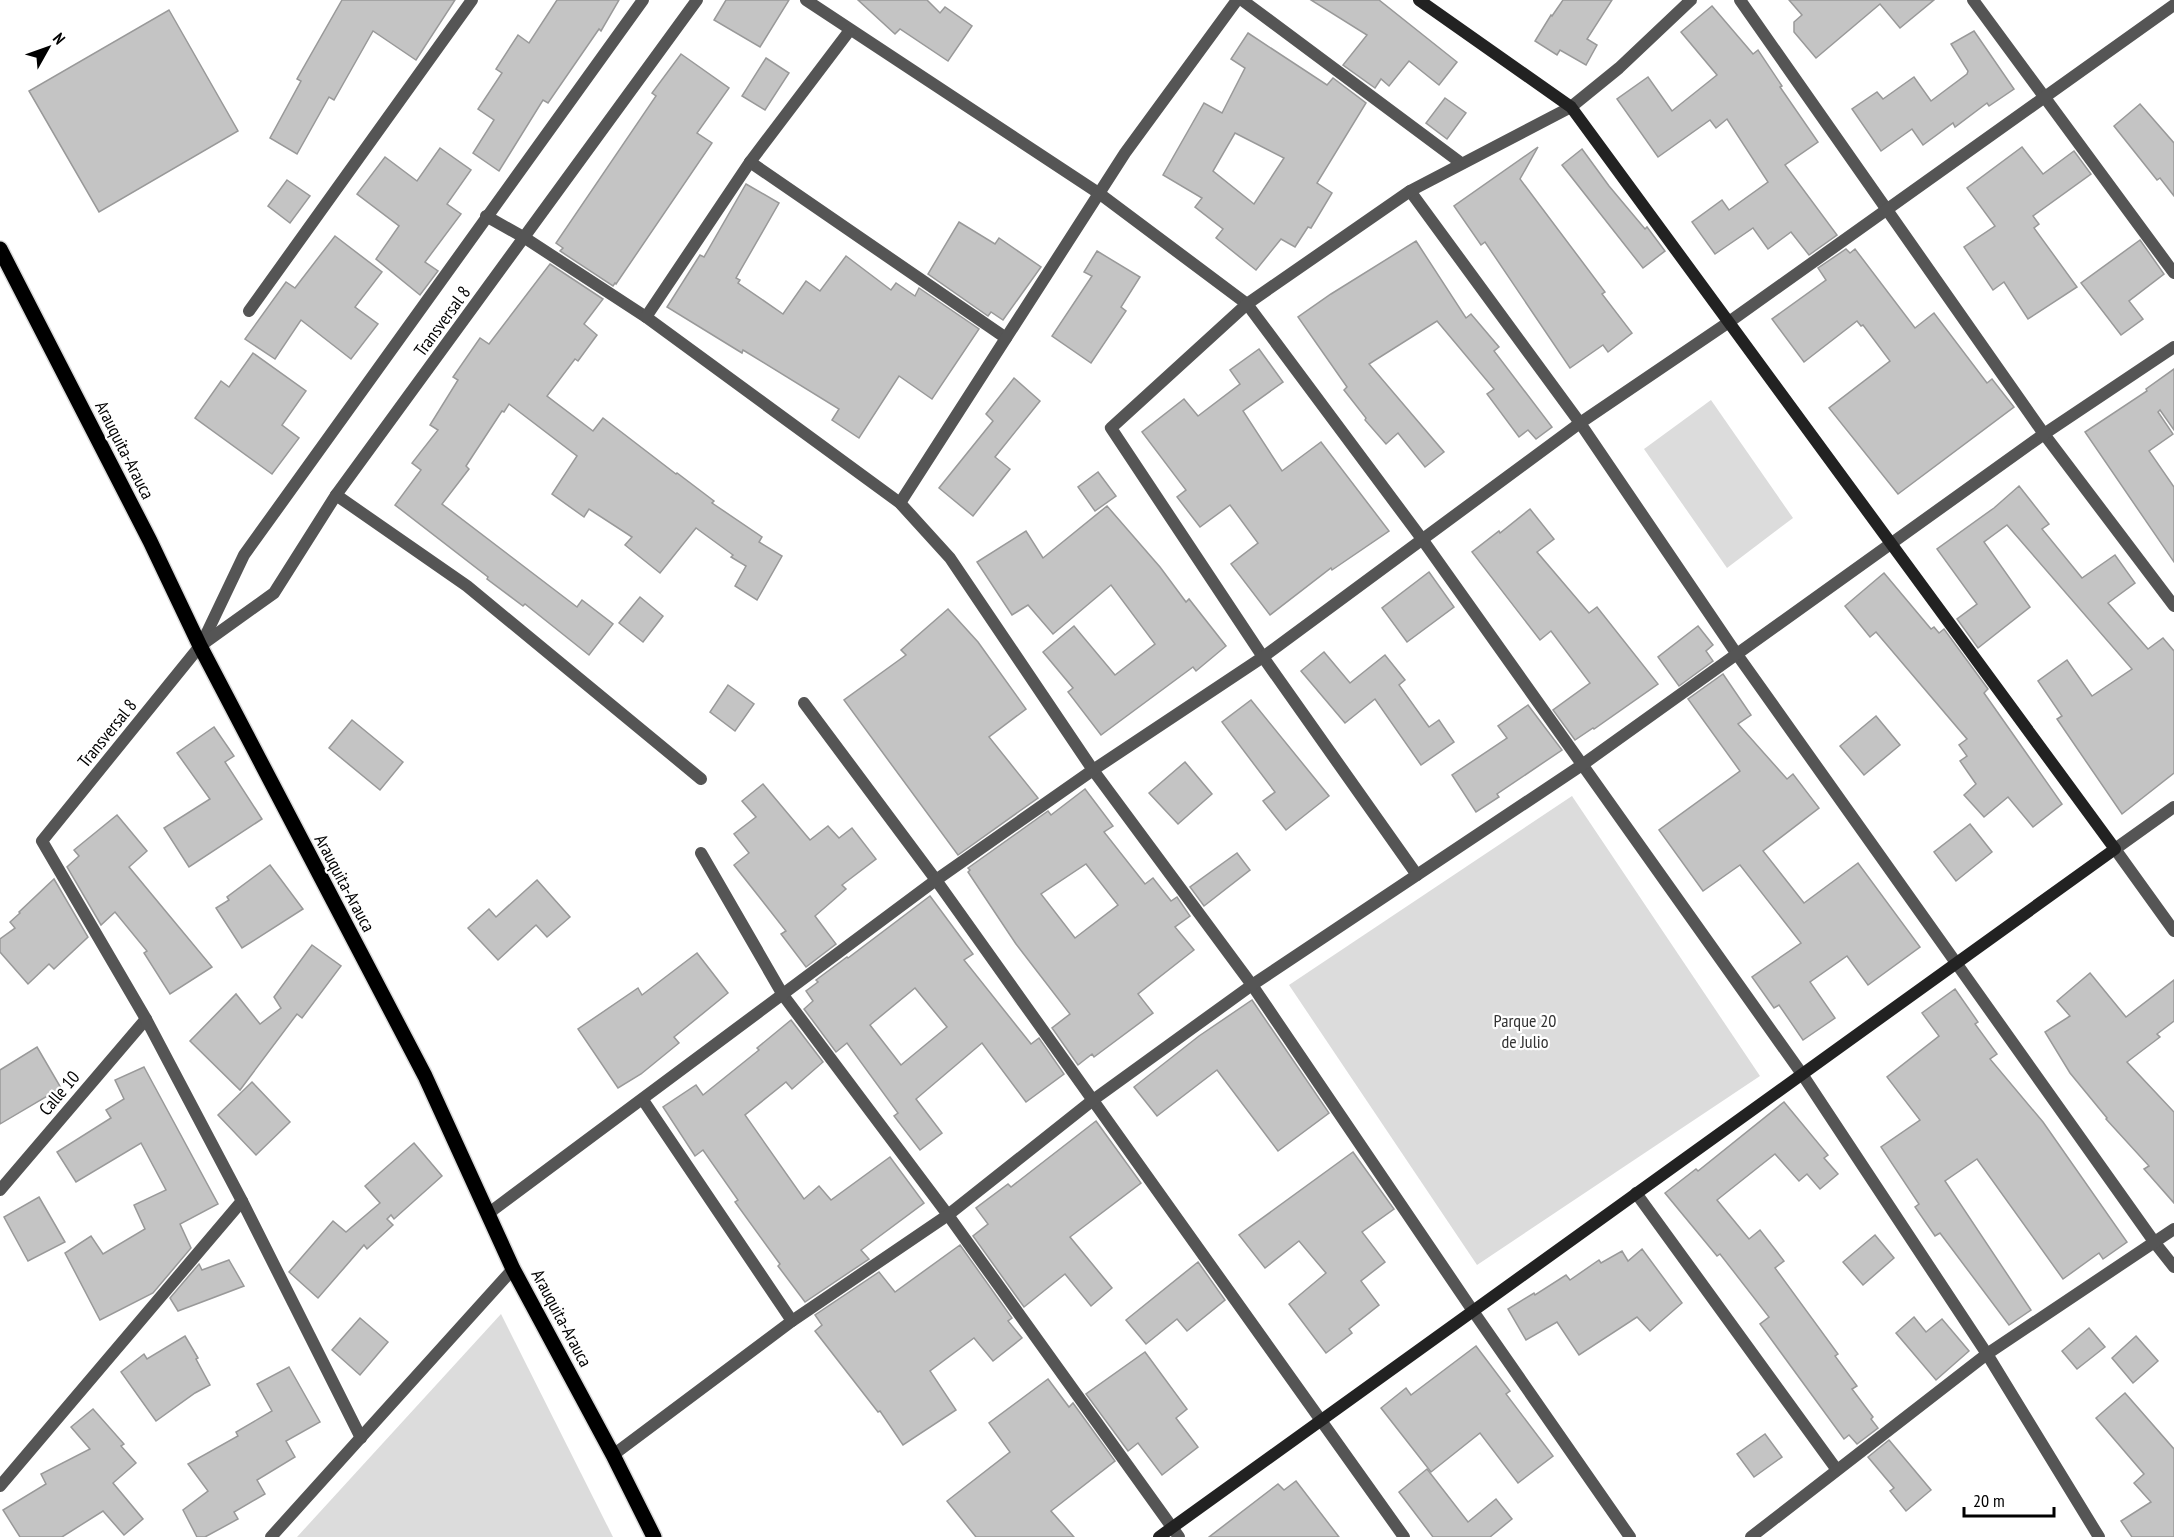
<svg xmlns="http://www.w3.org/2000/svg" width="2174" height="1537" font-family="'PT Sans Narrow',sans-serif">
  <style>
    .green { fill: #dcdcdc }
    .building { fill: #c4c4c4; stroke: #999; stroke-width: 1.5; fill-rule: evenodd }
    .lines { fill: none; stroke-linecap: round; stroke-linejoin: round }
    .primary-casing { stroke: #dbdbdb; stroke-width: 18 }
    .street { stroke: #555; stroke-width: 12 }
    .secondary { stroke: #222; stroke-width: 12 }
    .primary { stroke: #000; stroke-width: 15 }
    .labels { text-anchor: middle; dominant-baseline: central; stroke-width: 4.5; stroke-linejoin: round; paint-order: stroke }
    .street-label { font-size: 18px; fill: #000; stroke: #fff }
    .park-label { font-size: 18px; fill: #333; stroke: #fff }
  </style>
  <rect width="100%" height="100%" fill="#fff"/>
  <g class="green">
    <path d="M1711,400L1793,518L1727,568L1644,449Z"/>
    <path d="M1572,796L1760,1076L1477,1265L1289,985Z"/>
    <path d="M501,1314L613,1537H297Z"/>
  </g>
  <g class="building">
    <path d="M342,0H455L416,60L373,31L334,100L329,97L297,154L270,138L301,81L297,79Z"/>
    <path d="M557,0H619L601,31L599,29L548,103L543,100L499,171L473,153L494,120L478,109L502,73L496,69L518,35L529,43Z"/>
    <path d="M726,0H789L760,47L714,20Z"/>
    <path d="M858,0H927L940,13L945,7L972,26L948,61L900,29L895,34Z"/>
    <path d="M1311,0H1379L1457,62L1439,85L1409,61L1389,86L1381,79L1375,88L1343,65L1367,35Z"/>
    <path d="M1563,0H1612L1587,39L1597,45L1586,65L1560,50L1557,55L1535,41L1551,15L1552,16Z"/>
    <path d="M1789,0H1934L1900,28L1880,4L1816,58L1794,32V22L1802,15Z"/>
    <path d="M1712,6L1753,54L1758,50L1782,86L1780,87L1818,142L1785,165L1837,235L1809,255L1791,232L1768,249L1753,228L1715,254L1692,222L1722,200L1729,210L1768,182L1727,119L1716,128L1710,120L1658,157L1617,99L1648,77L1672,111L1717,75L1681,32Z"/>
    <path d="M169,10L238,131L99,212L29,91Z"/>
    <path d="M1974,31L2014,89L1989,106L1987,103L1955,127L1953,123L1923,145L1912,129L1881,151L1852,109L1877,92L1883,99L1914,77L1931,101L1967,74L1968,71L1951,44Z"/>
    <path d="M1248,33L1327,85L1333,78L1366,103L1317,183L1332,193L1311,228L1308,227L1295,247L1281,239L1256,270L1216,238L1223,229L1195,207L1202,198L1163,175L1204,103L1222,113L1245,68L1231,59ZM1235,133L1284,158L1254,204L1213,171Z"/>
    <path d="M681,54L729,88L697,133L712,143L616,284L615,283L613,286L560,251L563,248L556,243L656,96L652,93Z"/>
    <path d="M766,58L789,73L765,110L742,96Z"/>
    <path d="M1445,98L1466,113L1447,139L1426,123Z"/>
    <path d="M2140,104L2174,143V196L2160,178L2157,180L2114,126Z"/>
    <path d="M1538,147L1520,179L1605,292L1602,294L1632,333L1608,352L1603,345L1570,368L1485,242L1481,245L1454,206Z"/>
    <path d="M2022,147L2043,174L2074,151L2091,174L2033,216L2039,224L2034,228L2077,287L2028,319L2004,282L1993,290L1964,247L1995,226L1967,188Z"/>
    <path d="M440,148L471,170L447,204L461,214L425,262L438,271L420,295L376,259L399,226L357,194L385,157L417,181Z"/>
    <path d="M1582,149L1609,186L1645,229L1647,227L1665,251L1643,268L1562,165Z"/>
    <path d="M287,180L310,196L290,223L268,206Z"/>
    <path d="M746,184L779,203L736,278L740,280L738,283L783,314L806,281L820,291L846,256L891,290L896,283L915,296L919,288L979,329L932,399L899,376L859,438L832,420L839,409L743,350L742,353L667,307L700,255L704,257Z"/>
    <path d="M959,222L995,244L999,238L1041,267L1003,320L991,312L988,316L928,274Z"/>
    <path d="M335,236L382,272L355,307L378,324L351,359L301,320L275,359L245,339L286,282L295,288Z"/>
    <path d="M2140,240L2164,274L2129,301L2143,319L2121,335L2081,283Z"/>
    <path d="M1416,241L1466,318L1471,314L1499,347L1494,351L1552,427L1536,439L1528,430L1519,437L1487,394L1494,389L1437,321L1369,364L1444,452L1425,467L1398,433L1386,444L1365,420L1366,418L1344,390L1347,387L1298,317L1331,294Z"/>
    <path d="M1846,249L1850,253L1855,249L1915,328L1934,313L1987,383L1992,379L2014,407L1898,494L1829,408L1890,361L1863,325L1861,326L1857,321L1804,362L1772,319L1826,280L1818,268Z"/>
    <path d="M1097,251L1140,277L1121,307L1126,311L1091,363L1052,336L1092,276L1084,272Z"/>
    <path d="M550,264L603,299L584,324L597,335L578,361L575,359L547,396L593,431L603,418L676,474L677,473L714,501L712,503L762,537L759,542L782,556L757,600L735,586L746,566L731,557L733,555L696,528L660,573L625,545L632,537L589,509L584,517L552,494L577,456L509,404L504,412L502,411L466,466L469,469L442,504L577,607L582,600L613,624L589,655L525,604L523,606L487,579L488,577L395,505L421,470L412,463L438,430L430,425L458,380L453,377L480,338L489,344Z"/>
    <path d="M1259,349L1283,382L1243,411L1282,471L1321,442L1389,531L1332,570L1331,568L1270,615L1231,564L1258,543L1230,505L1200,527L1177,497L1186,490L1142,432L1184,399L1198,416L1240,384L1230,370Z"/>
    <path d="M253,353L306,391L282,425L299,438L272,474L195,418L221,381L229,387Z"/>
    <path d="M2174,369V430L2160,410L2158,412L2173,434L2149,451L2174,487V562L2085,432L2147,391L2146,389Z"/>
    <path d="M1014,378L1040,401L995,457L1010,469L973,516L939,488L993,421L986,414Z"/>
    <path d="M1098,472L1116,496L1095,511L1078,487Z"/>
    <path d="M2019,486L2049,524L2042,529L2082,578L2115,555L2135,583L2108,603L2148,649L2163,638L2174,651V773L2122,814L2057,719L2062,716L2038,681L2067,660L2092,696L2132,669L2007,525L1984,542L2030,607L1978,648L1957,619L1977,604L1937,549L1994,508Z"/>
    <path d="M1107,506L1160,567L1186,602L1189,599L1226,646L1196,671L1193,667L1101,735L1068,692L1073,688L1043,652L1074,626L1115,675L1155,644L1111,585L1053,634L1028,605L1012,615L977,562L1026,531L1043,558Z"/>
    <path d="M1530,509L1554,539L1537,552L1589,613L1597,607L1658,684L1594,729L1593,728L1575,740L1553,710L1590,683L1551,631L1540,640L1472,552L1499,531L1500,533Z"/>
    <path d="M1429,572L1454,607L1407,642L1382,608Z"/>
    <path d="M1884,573L1931,629L1934,627L1939,633L1944,629L1988,689L1984,693L2062,804L2033,827L2008,797L1984,817L1964,795L1976,784L1960,761L1967,756L1959,745L1967,739L1876,632L1870,637L1845,606Z"/>
    <path d="M640,597L663,616L643,642L619,623Z"/>
    <path d="M948,609L978,642L1026,709L989,737L1038,798L958,855L844,700L906,655L901,650Z"/>
    <path d="M1698,626L1713,645L1706,651L1713,661L1679,686L1658,657Z"/>
    <path d="M1324,652L1350,683L1385,655L1405,680L1399,685L1429,727L1439,720L1454,742L1421,765L1375,699L1345,723L1301,671Z"/>
    <path d="M1723,674L1751,715L1738,724L1787,779L1793,774L1819,808L1763,851L1804,903L1858,863L1920,947L1868,985L1847,956L1810,982L1835,1018L1803,1040L1779,1005L1774,1008L1752,977L1801,943L1740,865L1703,891L1659,830L1740,771L1688,699Z"/>
    <path d="M728,685L754,704L735,731L710,712Z"/>
    <path d="M1251,700L1329,796L1286,830L1263,801L1275,792L1222,722Z"/>
    <path d="M1528,705L1562,750L1497,794L1499,797L1476,812L1452,775L1507,738L1498,726Z"/>
    <path d="M1876,716L1900,745L1864,775L1840,746Z"/>
    <path d="M352,720L403,762L380,790L329,748Z"/>
    <path d="M214,727L234,756L225,762L262,819L189,867L164,828L210,799L177,753Z"/>
    <path d="M1185,762L1212,794L1178,824L1149,793Z"/>
    <path d="M763,784L810,840L828,826L839,838L852,828L876,859L842,885L846,889L815,916L836,944L806,967L781,934L786,931L734,865L749,853L734,834L756,817L742,801Z"/>
    <path d="M1085,789L1113,826L1104,832L1145,884L1153,878L1171,901L1177,897L1190,916L1175,927L1194,950L1138,994L1153,1013L1094,1057L1092,1054L1078,1065L1052,1028L1070,1014L1016,944L968,872L970,870L968,868L1048,811L1051,815ZM1086,864L1118,905L1075,938L1041,894Z"/>
    <path d="M117,815L147,851L129,867L212,967L170,994L144,953L147,951L115,912L101,925L67,867L79,856L74,850Z"/>
    <path d="M1970,824L1992,852L1956,881L1934,852Z"/>
    <path d="M1237,853L1250,870L1204,906L1190,887Z"/>
    <path d="M270,865L303,909L242,948L216,908L229,900L227,897Z"/>
    <path d="M54,879L88,937L54,969L49,964L28,984L0,952V939L15,928L10,922L20,913L19,912Z"/>
    <path d="M537,880L570,917L547,937L536,925L498,960L468,928L489,909L496,917Z"/>
    <path d="M930,896L973,954L964,960L1031,1044L1039,1038L1064,1074L1026,1102L982,1043L916,1099L942,1133L920,1150L894,1116L898,1113L847,1043L836,1052L804,1009L813,1001L806,991L818,982L816,980L847,957L848,958ZM915,988L947,1027L901,1065L870,1025Z"/>
    <path d="M312,945L341,966L302,1018L297,1014L240,1090L190,1041L236,994L260,1024L281,1008L274,997Z"/>
    <path d="M697,953L728,993L674,1037L679,1043L641,1074L618,1088L578,1029L638,988L642,995Z"/>
    <path d="M2090,973L2126,1017L2174,980V1021L2157,1034L2160,1037L2127,1062L2174,1112V1203L2144,1169L2149,1166L2106,1119L2107,1118L2070,1073L2045,1032L2070,1016L2057,1001Z"/>
    <path d="M1955,989L1978,1022L1975,1024L1997,1054L1990,1059L2043,1122L2127,1242L2103,1259L2099,1253L2063,1279L1977,1159L1945,1181L2031,1310L2009,1325L1940,1233L1935,1236L1915,1207L1919,1204L1881,1147L1920,1120L1887,1077L1939,1036L1922,1013Z"/>
    <path d="M1252,1000L1329,1113L1278,1151L1217,1070L1157,1116L1134,1087L1199,1036Z"/>
    <path d="M791,1020L823,1062L792,1089L786,1082L745,1115L804,1199L819,1186L831,1200L890,1157L924,1203L861,1250L869,1259L805,1302L778,1266L780,1264L735,1202L738,1200L703,1150L695,1156L663,1107L696,1085L703,1095L759,1050L757,1048Z"/>
    <path d="M37,1047L61,1088L0,1124V1070Z"/>
    <path d="M144,1067L218,1204L180,1224L191,1248L153,1293L100,1320L65,1253L91,1236L103,1254L145,1229L134,1205L166,1190L141,1143L76,1182L57,1152L111,1118L106,1110L124,1099L115,1080Z"/>
    <path d="M252,1082L290,1122L256,1155L218,1115Z"/>
    <path d="M1784,1102L1828,1155L1824,1158L1838,1174L1820,1189L1807,1174L1799,1181L1775,1154L1717,1200L1749,1239L1760,1230L1784,1261L1775,1268L1838,1354L1835,1356L1857,1386L1852,1389L1873,1417L1871,1419L1878,1428L1857,1444L1849,1435L1844,1439L1760,1324L1769,1317L1720,1254L1717,1256L1665,1193L1696,1169L1698,1171Z"/>
    <path d="M1096,1121L1141,1183L1070,1237L1112,1288L1091,1306L1065,1274L1024,1307L973,1236L988,1224L976,1208L1008,1184L1011,1187Z"/>
    <path d="M414,1143L442,1176L394,1219L391,1215L387,1219L393,1225L367,1249L364,1245L318,1298L289,1272L333,1221L346,1232L380,1203L365,1186Z"/>
    <path d="M1353,1152L1394,1209L1362,1232L1385,1262L1361,1281L1379,1305L1349,1329L1352,1333L1326,1353L1289,1304L1326,1273L1299,1241L1265,1268L1239,1235Z"/>
    <path d="M39,1197L65,1242L28,1261L4,1217Z"/>
    <path d="M1875,1235L1894,1258L1863,1285L1843,1262Z"/>
    <path d="M960,1245L1012,1318L1008,1321L1022,1338L993,1361L974,1338L930,1371L956,1410L903,1445L880,1411L878,1412L815,1331L822,1325L815,1315L879,1272L895,1292Z"/>
    <path d="M1642,1249L1682,1303L1650,1331L1637,1317L1579,1355L1557,1322L1526,1340L1508,1309L1534,1293L1535,1295L1566,1275L1570,1280L1599,1260L1601,1263L1622,1251L1628,1261Z"/>
    <path d="M229,1260L244,1286L178,1311L170,1298L199,1264L202,1270Z"/>
    <path d="M1198,1262L1225,1300L1187,1331L1177,1319L1146,1344L1126,1320Z"/>
    <path d="M1914,1317L1926,1332L1942,1319L1969,1351L1936,1380L1896,1333Z"/>
    <path d="M360,1318L388,1342L360,1375L332,1350Z"/>
    <path d="M2089,1328L2105,1347L2077,1369L2062,1351Z"/>
    <path d="M185,1336L198,1358L196,1359L210,1385L195,1393L156,1421L121,1372L144,1354L147,1359Z"/>
    <path d="M2136,1336L2158,1361L2133,1383L2112,1358Z"/>
    <path d="M1476,1346L1510,1391L1506,1394L1553,1456L1518,1483L1480,1433L1431,1472L1381,1408L1406,1388L1411,1395Z"/>
    <path d="M1145,1352L1187,1409L1176,1418L1198,1447L1162,1475L1138,1443L1128,1451L1086,1394Z"/>
    <path d="M289,1367L320,1422L286,1441L295,1457L257,1480L265,1494L234,1512L238,1519L205,1537H197L183,1510L208,1491L188,1464L238,1436L236,1432L272,1411L257,1384Z"/>
    <path d="M1048,1379L1069,1407L1073,1403L1115,1461L1051,1511L1074,1537H976L947,1501L1010,1452L989,1423Z"/>
    <path d="M2125,1393L2174,1449V1537H2132L2121,1521L2151,1502L2134,1483L2144,1474L2096,1418Z"/>
    <path d="M93,1409L124,1444L121,1446L136,1463L113,1483L143,1519L124,1535L103,1511L62,1537H20L3,1510L46,1484L41,1474L90,1449L71,1427Z"/>
    <path d="M1765,1434L1782,1457L1754,1477L1737,1454Z"/>
    <path d="M1889,1440L1931,1490L1906,1511L1890,1491L1894,1488L1868,1457Z"/>
    <path d="M1427,1469L1468,1522L1496,1499L1512,1519L1490,1537H1433L1399,1492Z"/>
    <path d="M1296,1481L1339,1537H1209L1278,1484L1284,1490Z"/>
  </g>
  <g class="lines">
    <g class="primary-casing">
      <path id="primary" d="M0,249L150,541L200,646L425,1076L513,1269L613,1455L654,1537"/>
    </g>
    <g class="street">
      <path d="M806,0L1100,194L1247,304L1422,539L1802,1074L1987,1354L2099,1537"/>
      <path d="M1242,0L1461,163"/>
      <path d="M1740,0L2044,434L2174,606"/>
      <path d="M1973,0L2174,273"/>
      <path d="M750,162L1006,338"/>
      <path d="M1410,191L1580,423L1736,653L2155,1243L2174,1267"/>
      <path d="M486,216L525,238L646,317L900,503L950,558L1093,770L1252,985L1473,1311L1630,1537"/>
      <path d="M249,311L472,0"/>
      <path d="M646,317L750,162L850,30"/>
      <path d="M336,495L467,586L701,779"/>
      <path d="M900,503L1125,153L1237,0"/>
      <path d="M202,643L244,555L643,0"/>
      <path d="M804,703L936,880L1404,1537"/>
      <path d="M2174,807L2115,849L2174,931"/>
      <path d="M701,853L783,995L948,1215L1179,1537"/>
      <path d="M1417,875L1263,657L1111,428L1247,304L1410,191L1571,107L1619,68L1691,0"/>
      <path d="M643,1100L792,1321"/>
      <path d="M0,1190L146,1019"/>
      <path d="M1636,1193L1837,1470"/>
      <path d="M489,1213L936,880L1093,770L1263,657L1580,423L1729,322L2174,5"/>
      <path d="M361,1438L242,1201L146,1019L42,841L200,646L274,593L336,495L697,0"/>
      <path d="M613,1455L792,1321L948,1215L1093,1100L1252,985L1582,765L2044,434L2174,347"/>
      <path d="M0,1486L242,1201"/>
      <path d="M271,1537L513,1269"/>
      <path d="M1751,1537L1987,1354L2174,1229"/>
    </g>
    <path class="secondary" d="M1159,1537L2115,849L1571,107L1419,0"/>
    <use href="#primary" class="primary"/>
  </g>
  <g class="labels">
    <g class="street-label">
      <text transform="translate(442 321) rotate(-54)">Transversal 8</text>
      <text transform="translate(125 450) rotate(63)">Arauquita-Arauca</text>
      <text transform="translate(107 733) rotate(-51)">Transversal 8</text>
      <text transform="translate(345 883) rotate(62)">Arauquita-Arauca</text>
      <text transform="translate(59 1093) rotate(-50)">Calle 10</text>
      <text transform="translate(562 1318) rotate(62)">Arauquita-Arauca</text>
    </g>
    <g class="park-label">
      <text x="1525" y="1020">Parque 20<tspan x="1525" dy="21">de Julio</tspan></text>
    </g>
  </g>
  <g transform="translate(48 48) rotate(50)" stroke="#ffffff" stroke-width="4.5" paint-order="stroke">
  <path d="M0-4.5L10 22L0 15L-10 22Z" fill="#000000"/>
  <text y="-9" font-size="16" font-weight="bold" text-anchor="middle" fill="#000000">N</text>
  </g>
  <path d="M1964 1507v9h90v-9" fill="none" stroke="#000000" stroke-width="3"/>
  <text x="1973" y="1507" font-size="18" fill="#000000" stroke="#ffffff" stroke-width="4.5" paint-order="stroke">20 m</text>
</svg>
